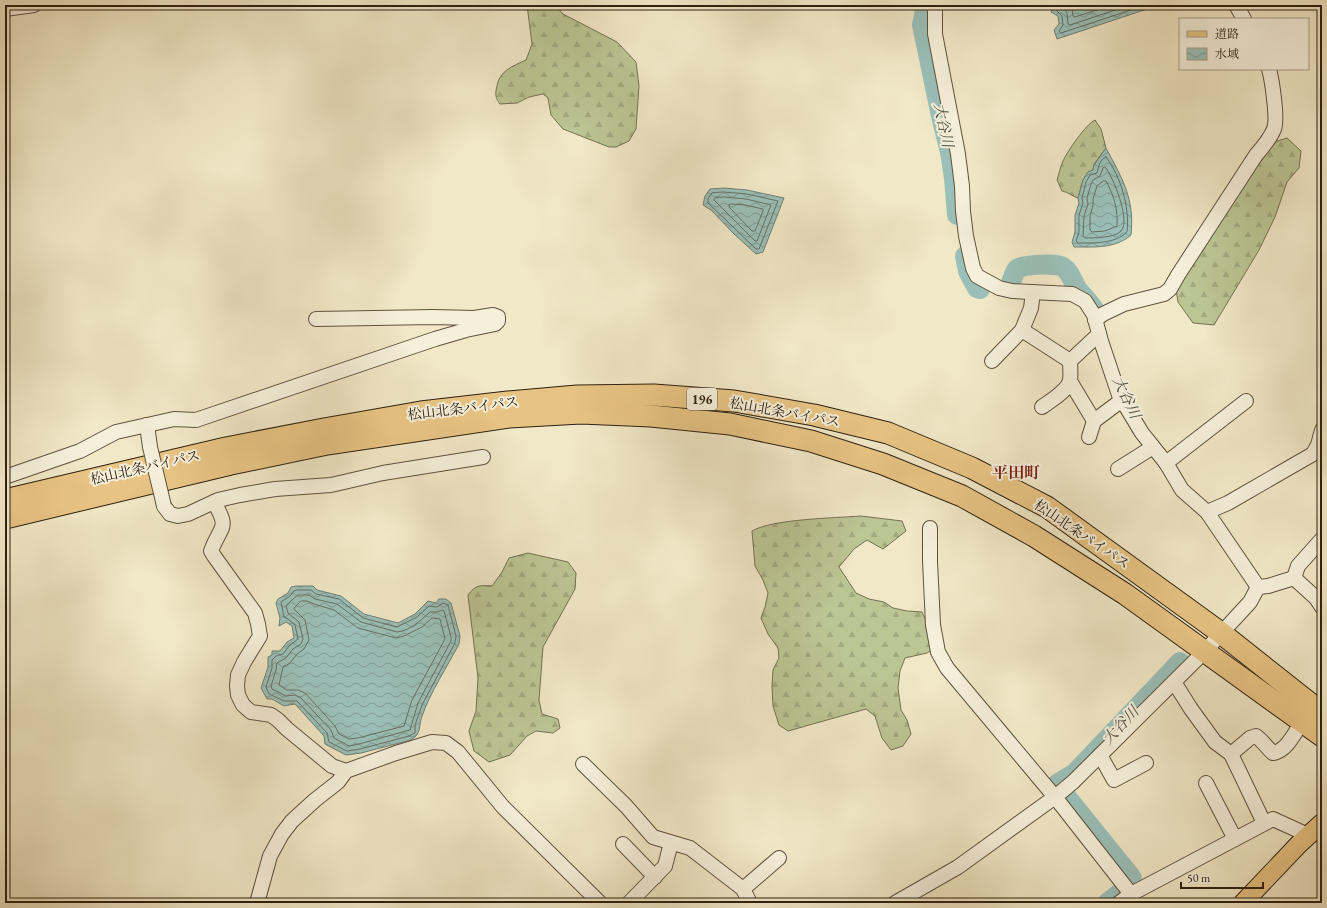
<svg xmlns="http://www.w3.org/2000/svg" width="1327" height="908" font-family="'EB Garamond','Noto Serif JP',serif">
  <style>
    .forest { fill: url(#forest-firs); stroke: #747252 }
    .water { fill: url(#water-waves); stroke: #6f8075 }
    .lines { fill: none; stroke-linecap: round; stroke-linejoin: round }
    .shore { stroke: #647064; stroke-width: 1 }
    .river { stroke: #9bc0b9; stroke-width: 20 }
    .minor-casing { stroke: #5e523e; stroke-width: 16 }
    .major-casing { stroke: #2d2010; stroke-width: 20 }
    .highway-casing { stroke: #2d2010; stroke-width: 23 }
    .minor { stroke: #f6f0db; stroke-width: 14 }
    .major { stroke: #e8c484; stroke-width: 18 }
    .highway { stroke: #e8c484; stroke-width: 21 }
    .minor-bridge-casing { stroke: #5e523e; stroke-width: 16; stroke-linecap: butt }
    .minor-bridge { stroke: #f6f0db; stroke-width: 14 }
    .labels { text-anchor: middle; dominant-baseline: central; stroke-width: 4; stroke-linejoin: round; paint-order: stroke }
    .shield { fill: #f6f0db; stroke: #695e4d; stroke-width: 1 }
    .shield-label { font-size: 13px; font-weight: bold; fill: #2d2010 }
    .street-label { font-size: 14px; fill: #2d2010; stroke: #f6f0db }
    .water-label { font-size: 15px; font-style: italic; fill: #4e5043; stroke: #f6f0db }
    .quarter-label { font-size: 16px; font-weight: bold; fill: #7a1f14; stroke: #f6f0db }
  </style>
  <defs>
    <pattern id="forest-firs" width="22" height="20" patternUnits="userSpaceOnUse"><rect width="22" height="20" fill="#bcc594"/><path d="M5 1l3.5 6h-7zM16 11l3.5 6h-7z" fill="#a2a97f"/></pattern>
    <pattern id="water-waves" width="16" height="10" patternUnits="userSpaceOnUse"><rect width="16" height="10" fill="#9bc0b9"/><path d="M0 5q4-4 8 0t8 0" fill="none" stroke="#7f9c95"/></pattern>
  </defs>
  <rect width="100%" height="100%" fill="#f1e8c7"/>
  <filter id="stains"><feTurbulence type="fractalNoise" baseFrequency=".005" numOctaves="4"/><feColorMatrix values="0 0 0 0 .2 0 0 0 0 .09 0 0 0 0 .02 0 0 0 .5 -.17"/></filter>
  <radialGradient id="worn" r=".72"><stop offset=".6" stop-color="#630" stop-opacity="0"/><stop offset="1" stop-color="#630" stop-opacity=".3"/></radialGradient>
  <g class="forest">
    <path d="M527,5H555L563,14L617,42L636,62L639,86L636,129L629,141L616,147H609L563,129L551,115L548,98L543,94L529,97L517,103L500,104C495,97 495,94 497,86C499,71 513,66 526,60L532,44Z"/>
    <path d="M1095,120L1101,129L1106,148L1094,164L1093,170L1088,172L1083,180L1078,198C1072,196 1068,192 1062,191L1057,180C1059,174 1060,167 1063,161C1067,152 1086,124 1095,120Z"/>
    <path d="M1287,138L1301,151L1299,168L1287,182L1275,217L1259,250L1214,325L1193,323L1178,302L1175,283L1274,142Z"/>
    <path d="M861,516L902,521L906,531L883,549L867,540L854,549L839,567L856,593L869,599L884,602L893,608L907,611L922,612L927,623L932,650L927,653L905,658L900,671L898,688L901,710L907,720L911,734L903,746L891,750L882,738L875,716L866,709L788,731L779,725L773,706L772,686L773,670L779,658L778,648L768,634L761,618L765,607L768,593L763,580L755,566L752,531C772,519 835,518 861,516Z"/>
    <path d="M528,553L568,562L576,573L575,589L543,647L539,700L542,714L558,719L560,728L553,733L536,731L527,736L510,755L489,762L474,751L469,731L476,711L478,678L468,595C476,585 479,585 492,586L502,572L509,558Z"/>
  </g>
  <g class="water">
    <path d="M1053,5H1159L1057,39L1054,30L1059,24L1058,16L1051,12Z"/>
    <path d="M1106,148C1122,178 1135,199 1131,235C1115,249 1093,247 1074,247L1072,242L1075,232V215L1079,203L1078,198L1083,180L1088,172L1093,170L1094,165Z"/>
    <path d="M724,188L747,190L784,198L763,252L756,254L734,234L711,210L703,205L705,196L710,189Z"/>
    <path d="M296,586H313L317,590L341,596L364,614L398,623L415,614L428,601L436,603L439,599H446L451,603L460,636L459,644C447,667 431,691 422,716C418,728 422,733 411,740L361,753L346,755L325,744L324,736L295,704L284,706L272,699H267L261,688L268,667V657L272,655V651H280L287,642L294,638L292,626L286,622L279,626L280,618L276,603L278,599L288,593L291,587Z"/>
  </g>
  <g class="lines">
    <g class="shore">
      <path d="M1057,5L1056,10L1062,16L1063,25L1059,31L1061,33L1146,5"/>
      <path d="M1062,5L1067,13L1068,24L1070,25L1130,5"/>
      <path d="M1068,5L1072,9L1073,16L1075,17L1112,5"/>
      <path d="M1106,157C1121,177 1130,208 1127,232C1115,244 1093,243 1078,243L1076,241L1079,232V215L1083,203L1082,198L1086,182L1090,175L1097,173C1099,167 1099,160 1106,157Z"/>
      <path d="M1105,167C1113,176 1131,221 1121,231C1115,238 1093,238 1085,238L1083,236L1084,216L1088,204L1087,198L1091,184L1093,180L1100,176L1103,168Z"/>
      <path d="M1104,181H1106C1114,195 1118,210 1117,226L1105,231L1092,232L1090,230V216L1093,205V199L1097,186Z"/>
      <path d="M724,192L747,194L778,201L759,249H756L708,203V198L712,193Z"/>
      <path d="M724,197L746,199L771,205L757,241H755L714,200L715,198Z"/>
      <path d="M731,204L745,205L763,209V211L755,231H752L729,207V205Z"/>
      <path d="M297,590H311L316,594L339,599L363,618L397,627L417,617L429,606L437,607L443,603L448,605L456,636L455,643L422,705L415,725V733L409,736L360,749L347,751L329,742L327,733L297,701H284L269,694L266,687L272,668V660L276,656L283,654L289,646L298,639L295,625L288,619L284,617L281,602L290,596L294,591Z"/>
      <path d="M298,595H309L315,599L337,604L361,622L397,632C410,631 421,620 430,612H437L442,610L444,611L451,637V641L418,703L410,730L359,744L349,746L334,738L331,730L301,698L295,695L286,696L272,689L271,686L276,670L277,663L286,658L293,649L301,644L303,639L299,622L288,613L286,606Z"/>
      <path d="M301,601H307L314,604L334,610L358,628L396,638L404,636L422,627L432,618L440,619L445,639L412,700L404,726L358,738L349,739L339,734L335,726L305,693L298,690H287L279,685L283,667L290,663L297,654L304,649L309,640L305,620L294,609Z"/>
    </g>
    <g class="river">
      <path d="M926,5L922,25L941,116L950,152L954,178L957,215"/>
      <path d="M965,256L968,271L977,288L980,289"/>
      <path d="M1010,285C1012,281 1014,272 1017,269C1023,264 1057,263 1063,267C1071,272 1073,283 1078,290C1083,296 1089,302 1094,309"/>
      <path d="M1057,784L1075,773L1180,662"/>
      <path d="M1065,795L1132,878"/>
      <path d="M1107,903L1121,892"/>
    </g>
    <g class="minor-casing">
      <g id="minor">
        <path d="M935,5V34L958,154L962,186L963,211L966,236L973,268L977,276L999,288L1012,291L1072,294L1085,301L1094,315L1101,341L1119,395L1142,433L1166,463L1182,490L1207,512L1258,587L1268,586L1294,578L1316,598L1322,607"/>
        <path d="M1236,5L1244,19"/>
        <path d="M5,9L34,5"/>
        <path d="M1095,320L1103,314L1124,304L1164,294L1170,289L1178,275L1256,155C1263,147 1270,139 1274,129C1278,119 1272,80 1269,69"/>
        <path d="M1022,330L1070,361"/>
        <path d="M992,361L1022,330L1031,308L1033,292"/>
        <path d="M1070,381L1094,421"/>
        <path d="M1042,407C1050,401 1068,391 1070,380C1071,374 1070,367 1070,361L1099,334"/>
        <path d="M147,425L150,447"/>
        <path d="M1089,437L1094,421L1122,400"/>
        <path d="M1166,463L1246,401"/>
        <path d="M1118,469L1153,447"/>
        <path d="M5,477L80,451L116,432L174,419L196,420L435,339L466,330L495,324L498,321V317L493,315L474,318L433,317L316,319"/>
        <path d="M214,502C230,530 221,524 211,551L214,556L255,613L258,624L260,636L244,662L238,675L237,686L238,695L243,705L251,712L271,715L278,720L287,729L332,766L346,771"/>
        <path d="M164,506L170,514L178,516L188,514L218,500L240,495L275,489L331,485L383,473L483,457"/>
        <path d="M1207,512L1228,503L1313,454L1318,445L1322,430"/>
        <path d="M930,528V561L933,625L938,652L947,668L1055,797L1131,894"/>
        <path d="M1294,578L1298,566L1322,539"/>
        <path d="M1174,682L1191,709L1215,742L1231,754L1264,823"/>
        <path d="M1231,754L1250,738L1256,736C1263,741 1267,748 1273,753C1287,751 1295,732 1302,722"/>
        <path d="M1100,755L1114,780L1146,763"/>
        <path d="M583,764L626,806L653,837L690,848L743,889L750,903"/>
        <path d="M1206,783L1235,839"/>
        <path d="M623,844L655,877"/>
        <path d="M743,889L779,858"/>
        <path d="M257,903L270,856L282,834L292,821L315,800L338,782L346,771L396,753L432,742L446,743L458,752L503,807L600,903"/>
        <path d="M629,903L665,866L671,843"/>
        <path d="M895,903L958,867L1055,797L1073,782L1205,651L1250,602L1258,587"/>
        <path d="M1119,903L1131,894L1273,819L1308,835"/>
      </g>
    </g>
    <g class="major-casing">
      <path id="major" d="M1243,903L1299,844L1322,823"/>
    </g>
    <g class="highway-casing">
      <g id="highway">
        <path d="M5,500L226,448L324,429L421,412L508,402L577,396L654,395L734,401L814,415L888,433L972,468L1047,507L1221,633L1322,713"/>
        <path d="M5,518L231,464L327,444L509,417L581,413L651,416L730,424L811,441L883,464L962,496L1034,536L1125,594L1322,736"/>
      </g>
    </g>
    <use href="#minor" class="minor"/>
    <use href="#major" class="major"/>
    <use href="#highway" class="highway"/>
    <g class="minor-bridge-casing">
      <path id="minor-bridge" d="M150,447L164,506"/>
    </g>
    <use href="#minor-bridge" class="minor-bridge"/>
  </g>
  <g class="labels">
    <rect class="shield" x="687" y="388" width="30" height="22" rx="3"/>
    <g class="shield-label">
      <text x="702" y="399">196</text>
    </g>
    <g class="street-label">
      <text transform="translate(463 408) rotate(-7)">松山北条バイパス</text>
      <text transform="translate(785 412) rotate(10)">松山北条バイパス</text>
      <text transform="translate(145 467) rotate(-13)">松山北条バイパス</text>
      <text transform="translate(1082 534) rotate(34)">松山北条バイパス</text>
    </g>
    <g class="water-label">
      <text transform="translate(944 125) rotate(78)">大谷川</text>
      <text transform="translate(1127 397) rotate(64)">大谷川</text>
      <text transform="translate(1120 725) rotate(-47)">大谷川</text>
    </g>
    <g class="quarter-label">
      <text x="1016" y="472">平田町</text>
    </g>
  </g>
  <rect width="1327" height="908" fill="none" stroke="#f1e8c7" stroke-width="20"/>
  <rect x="6" y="6" width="1315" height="896" fill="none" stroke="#2d2010" stroke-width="2"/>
  <rect x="10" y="10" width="1307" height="888" fill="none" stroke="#2d2010"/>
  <rect x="1179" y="18" width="130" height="52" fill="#f6f0db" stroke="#a69d8a"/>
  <rect x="1187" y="31" width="20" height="6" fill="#e8c484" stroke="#a69d8a"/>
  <text x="1215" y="38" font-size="12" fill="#2d2010">道路</text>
  <rect x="1187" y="48" width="20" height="12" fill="url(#water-waves)" stroke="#a69d8a"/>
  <text x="1215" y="58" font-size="12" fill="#2d2010">水域</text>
  <path d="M1181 882v6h82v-6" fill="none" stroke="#2d2010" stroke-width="2"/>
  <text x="1187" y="882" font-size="12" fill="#2d2010" stroke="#f6f0db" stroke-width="3" paint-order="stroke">50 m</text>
  <rect width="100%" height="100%" filter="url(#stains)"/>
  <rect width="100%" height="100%" fill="url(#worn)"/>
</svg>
